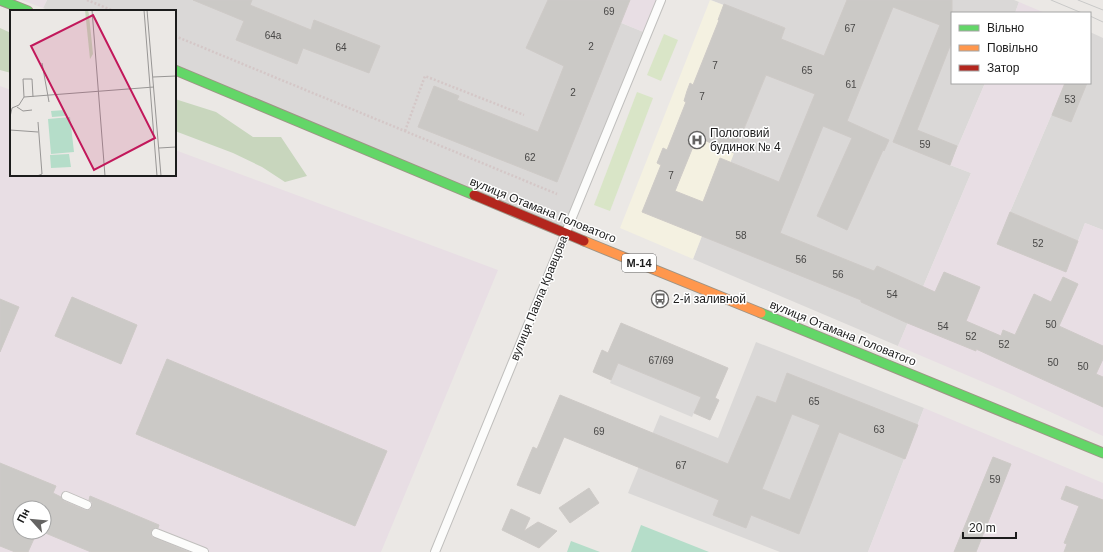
<svg xmlns="http://www.w3.org/2000/svg" width="1103" height="552" font-family="Arial,sans-serif">
  <style>
    .residential { fill: #dad8d7 }
    .industrial { fill: #e8dee4; fill-rule: evenodd }
    .education { fill: #f4f1e1 }
    .grass { fill: #d9e5c7 }
    .forest { fill: #c8d6bd }
    .pitch { fill: #b5ddc9 }
    .parking { fill: #dbd9d8 }
    .building { fill: #cbc9c6; stroke: #cecac7; fill-rule: evenodd }
    .lines { fill: none; stroke-linecap: round; stroke-linejoin: round }
    .lane-casing { stroke: #c0bfbd; stroke-width: 10 }
    .fast-casing { stroke: #9e9485; stroke-width: 11 }
    .slow-casing { stroke: #9e9485; stroke-width: 11 }
    .jam-casing { stroke: #9e9485; stroke-width: 11 }
    .path { stroke: #d4c7c7; stroke-width: 2.5; stroke-dasharray: 2 2; stroke-linecap: butt }
    .lane { stroke: #fcfcfb; stroke-width: 8 }
    .fast { stroke: #63d668; stroke-width: 9 }
    .slow { stroke: #ff974d; stroke-width: 9 }
    .jam { stroke: #b3261e; stroke-width: 9 }
    .tram { stroke: #c9c9c8; stroke-width: 1 }
    .labels { text-anchor: middle; dominant-baseline: central; stroke-width: 3; stroke-linejoin: round; paint-order: stroke }
    .number-label { font-size: 10px; fill: #484746 }
    .shield { fill: #fff; stroke: #606060; stroke-width: 1 }
    .shield-label { font-size: 11px; font-weight: bold; fill: #1c1c1c }
    .poi-label { font-size: 12px; fill: #1c1c1c; stroke: #fff; text-anchor: start }
    .street-label { font-size: 12px; fill: #1c1c1c; stroke: #fff }
    .inset-road { fill: none; stroke: #989695; stroke-width: 1 }
    .view { fill: #c2185b; fill-opacity: 0.15; stroke: #c2185b; stroke-width: 2 }
    .inset-edge { fill: none; stroke: #1c1c1c; stroke-width: 2 }
  </style>
  <rect width="100%" height="100%" fill="#ebe8e5"/>
  <g class="residential">
    <path d="M47,0H565L646,33L564,231L175,65V11H50L43,8Z"/>
    <path d="M711,0H1014L1019,2L1015,13H952V83H985L950,165L971,173L898,346L693,259L734,153L785,29Z"/>
    <path d="M1090,32L1103,38V230L1085,223L1078,241L1010,212L1065,83H1090Z"/>
    <path d="M756,342L924,408L868,552H780L628,493L660,415L718,438Z"/>
  </g>
  <g class="industrial">
    <path d="M21,0H47L43,8Z"/>
    <path d="M565,0H658L646,33Z"/>
    <path d="M1019,2L1045,13H1015Z"/>
    <path d="M985,83H1065L1010,212L1078,241L1085,223L1103,230V436L1009,393L898,346L971,173L950,165Z"/>
    <path d="M0,86L11,90V175H175V150L498,270L381,552H0ZM20,508H44V532H20Z"/>
    <path d="M924,408L1103,483V514L1088,552H868Z"/>
  </g>
  <path class="education" d="M710,0L785,28L734,153L693,259L620,228Z"/>
  <g class="grass">
    <path d="M664,34L678,40L661,81L647,75Z"/>
    <path d="M637,92L653,98L610,211L594,205Z"/>
  </g>
  <g class="forest">
    <path d="M0,28L11,33V73L0,70Z"/>
    <path d="M175,99L216,112L253,137H281L307,176L285,182L262,167L233,153L175,131Z"/>
  </g>
  <g class="pitch">
    <path d="M641,525L709,552H631Z"/>
    <path d="M571,541L600,552H567Z"/>
  </g>
  <path class="parking" d="M618,363L701,397L692,417L610,383Z"/>
  <g class="building">
    <path d="M193,0H252L250,5L311,30L314,20L380,46L369,73L303,48L297,64L236,40L244,21Z"/>
    <path d="M548,0H630L557,182L418,127L434,86L459,96L457,100L538,132L564,66L526,48Z"/>
    <path d="M847,0H952V41L917,130L957,146L950,165L893,142L940,25L893,7L847,121L889,140L884,151L883,150L847,230L817,216L852,138L823,126L780,233L874,271L877,266L935,292L944,272L980,287L966,321L1001,336L1003,330L1015,335L1034,294L1051,302L1063,277L1078,284L1059,326L1103,346V359L1096,374L1103,377V407L976,349V351L905,322L861,302V300L642,212L661,165L657,163L663,148L667,150L686,102L684,101L687,91L690,83L693,85L719,20H718L724,4L785,28L781,39L824,56ZM766,75L815,94L779,182L720,158L703,202L675,191L697,137L734,153Z"/>
    <path d="M1065,83H1087L1071,122L1052,115Z"/>
    <path d="M1010,212L1078,241L1066,272L997,244Z"/>
    <path d="M72,297L137,325L121,364L55,336Z"/>
    <path d="M0,299L19,307L0,352Z"/>
    <path d="M621,323L728,368L715,398L719,400L710,420L694,413L701,397L618,363L611,380L593,372L602,350L608,353Z"/>
    <path d="M167,359L387,451L355,526L136,434Z"/>
    <path d="M787,373L918,425L905,459L839,432L799,534L751,515L746,528L713,515L719,500L564,437L540,494L517,485L533,447L537,449L560,395L728,464L757,396L776,403ZM792,414L820,425L790,500L762,489Z"/>
    <path d="M993,457L1011,464L996,502L976,552H954Z"/>
    <path d="M0,463L56,486L53,493L61,497L64,501L85,510H90L92,507V502L89,500L90,496L159,525L158,528H155L151,531L152,537L189,552H91L43,532L44,508H20V532H37L28,552H15L0,546Z"/>
    <path d="M1066,486L1103,500V552H1064L1067,544L1064,543L1079,506L1061,499Z"/>
    <path d="M589,488L599,503L570,523L559,508Z"/>
    <path d="M511,509L530,518L524,531L538,522L557,531L539,548L502,530Z"/>
  </g>
  <g class="lines">
    <g class="lane-casing">
      <g id="lane">
        <path d="M66,496L87,505"/>
        <path d="M156,533L204,552"/>
        <path d="M435,552L661,0"/>
      </g>
    </g>
    <g class="fast-casing">
      <g id="fast">
        <path d="M0,0L28,11"/>
        <path d="M175,70L474,195"/>
        <path d="M761,313L1103,453"/>
      </g>
    </g>
    <g class="slow-casing">
      <path id="slow" d="M584,241L761,313"/>
    </g>
    <g class="jam-casing">
      <path id="jam" d="M474,195L584,241"/>
    </g>
    <g class="path">
      <path d="M87,0L114,11"/>
      <path d="M175,36L557,194"/>
      <path d="M405,131L425,76L524,115"/>
    </g>
    <use href="#lane" class="lane"/>
    <use href="#fast" class="fast"/>
    <use href="#slow" class="slow"/>
    <use href="#jam" class="jam"/>
    <g class="tram">
      <path d="M1051,0L1082,13"/>
      <path d="M1078,0L1103,10"/>
      <path d="M1090,16L1103,22"/>
    </g>
  </g>
  <defs>
    <g id="hospital-ring" transform="scale(0.9)"><circle r="9.5" fill="#fff" stroke="#646362" stroke-width="1.5"/><path d="M-5-5h3v3.5h4V-5h3V5h-3V1.5h-4V5h-3Z" fill="#646362"/></g>
    <g id="bus-ring" transform="scale(0.9)"><circle r="9.5" fill="#fff" stroke="#646362" stroke-width="1.5"/><path d="M-5-6H5V4H4V6H2V4H-2V6H-4V4H-5ZM-3.5-4V0h7V-4ZM-3.5 1.2v1.5H-2V1.2ZM2 1.2v1.5H3.5V1.2Z" fill="#646362"/></g>
  </defs>
  <g fill-rule="evenodd">
    <use href="#hospital-ring" x="697" y="140"/>
    <use href="#bus-ring" x="660" y="299"/>
  </g>
  <g class="labels">
    <g class="number-label">
      <text x="609" y="11">69</text>
      <text x="850" y="28">67</text>
      <text x="273" y="35">64а</text>
      <text x="591" y="46">2</text>
      <text x="341" y="47">64</text>
      <text x="715" y="65">7</text>
      <text x="807" y="70">65</text>
      <text x="851" y="84">61</text>
      <text x="573" y="92">2</text>
      <text x="702" y="96">7</text>
      <text x="1070" y="99">53</text>
      <text x="925" y="144">59</text>
      <text x="530" y="157">62</text>
      <text x="671" y="175">7</text>
      <text x="741" y="235">58</text>
      <text x="1038" y="243">52</text>
      <text x="801" y="259">56</text>
      <text x="838" y="274">56</text>
      <text x="892" y="294">54</text>
      <text x="1051" y="324">50</text>
      <text x="943" y="326">54</text>
      <text x="971" y="336">52</text>
      <text x="1004" y="344">52</text>
      <text x="661" y="360">67/69</text>
      <text x="1053" y="362">50</text>
      <text x="1083" y="366">50</text>
      <text x="814" y="401">65</text>
      <text x="879" y="429">63</text>
      <text x="599" y="431">69</text>
      <text x="681" y="465">67</text>
      <text x="995" y="479">59</text>
    </g>
    <rect class="shield" x="622" y="254" width="34" height="18" rx="3"/>
    <g class="shield-label">
      <text x="639" y="263">М-14</text>
    </g>
    <g class="poi-label">
      <text x="710" y="133">Пологовий<tspan x="710" dy="14">будинок № 4</tspan></text>
      <text x="673" y="299">2-й заливной</text>
    </g>
    <g class="street-label">
      <text transform="translate(543 210) rotate(22)">вулиця Отамана Головатого</text>
      <text transform="translate(539 298) rotate(-68)">вулиця Павла Кравцова</text>
      <text transform="translate(843 333) rotate(22)">вулиця Отамана Головатого</text>
    </g>
  </g>
  <g transform="translate(10 10)">
    <rect width="166" height="166" fill="#ebe8e5"/>
    <path d="M75,0H78L79,5L83,44L80,49Z" fill="#c8d6bd"/>
    <path d="M55,100V106L42,107L41,101ZM60,107L64,142L41,144L38,109ZM59,144L61,157L41,158L40,145Z" fill="#b5ddc9"/>
    <path class="inset-road" d="M82,0L95,166M134,0L147,166M137,0L151,166M32,53L39,92M143,67L166,66M14,87L144,77M7,97L13,101L22,100M0,107L2,98L9,95L14,87L13,69H22L23,87M0,120L28,122M149,138L166,137M27,166L32,164L28,112"/>
    <path class="view" d="M83,5L145,128L84,160L21,36Z"/>
    <rect width="166" height="166" class="inset-edge"/>
  </g>
  <rect x="951" y="12" width="140" height="72" fill="#ffffff" stroke="#a4a4a4"/>
  <rect x="959" y="25" width="20" height="6" fill="#63d668" stroke="#a4a4a4"/>
  <text x="987" y="32" font-size="12" fill="#1c1c1c">Вільно</text>
  <rect x="959" y="45" width="20" height="6" fill="#ff974d" stroke="#a4a4a4"/>
  <text x="987" y="52" font-size="12" fill="#1c1c1c">Повільно</text>
  <rect x="959" y="65" width="20" height="6" fill="#b3261e" stroke="#a4a4a4"/>
  <text x="987" y="72" font-size="12" fill="#1c1c1c">Затор</text>
  <g transform="translate(32 520) rotate(297)"><circle r="19" fill="#ffffff" stroke="#a4a4a4"/>
  <path d="M0-3L7 15L0 10L-7 15Z" fill="#646362"/>
  <text y="-6" font-size="11" font-weight="bold" text-anchor="middle" fill="#1c1c1c">Пн</text>
  </g>
  <path d="M963 532v6h53v-6" fill="none" stroke="#1c1c1c" stroke-width="2"/>
  <text x="969" y="532" font-size="12" fill="#1c1c1c" stroke="#ffffff" stroke-width="3" paint-order="stroke">20 m</text>
</svg>
